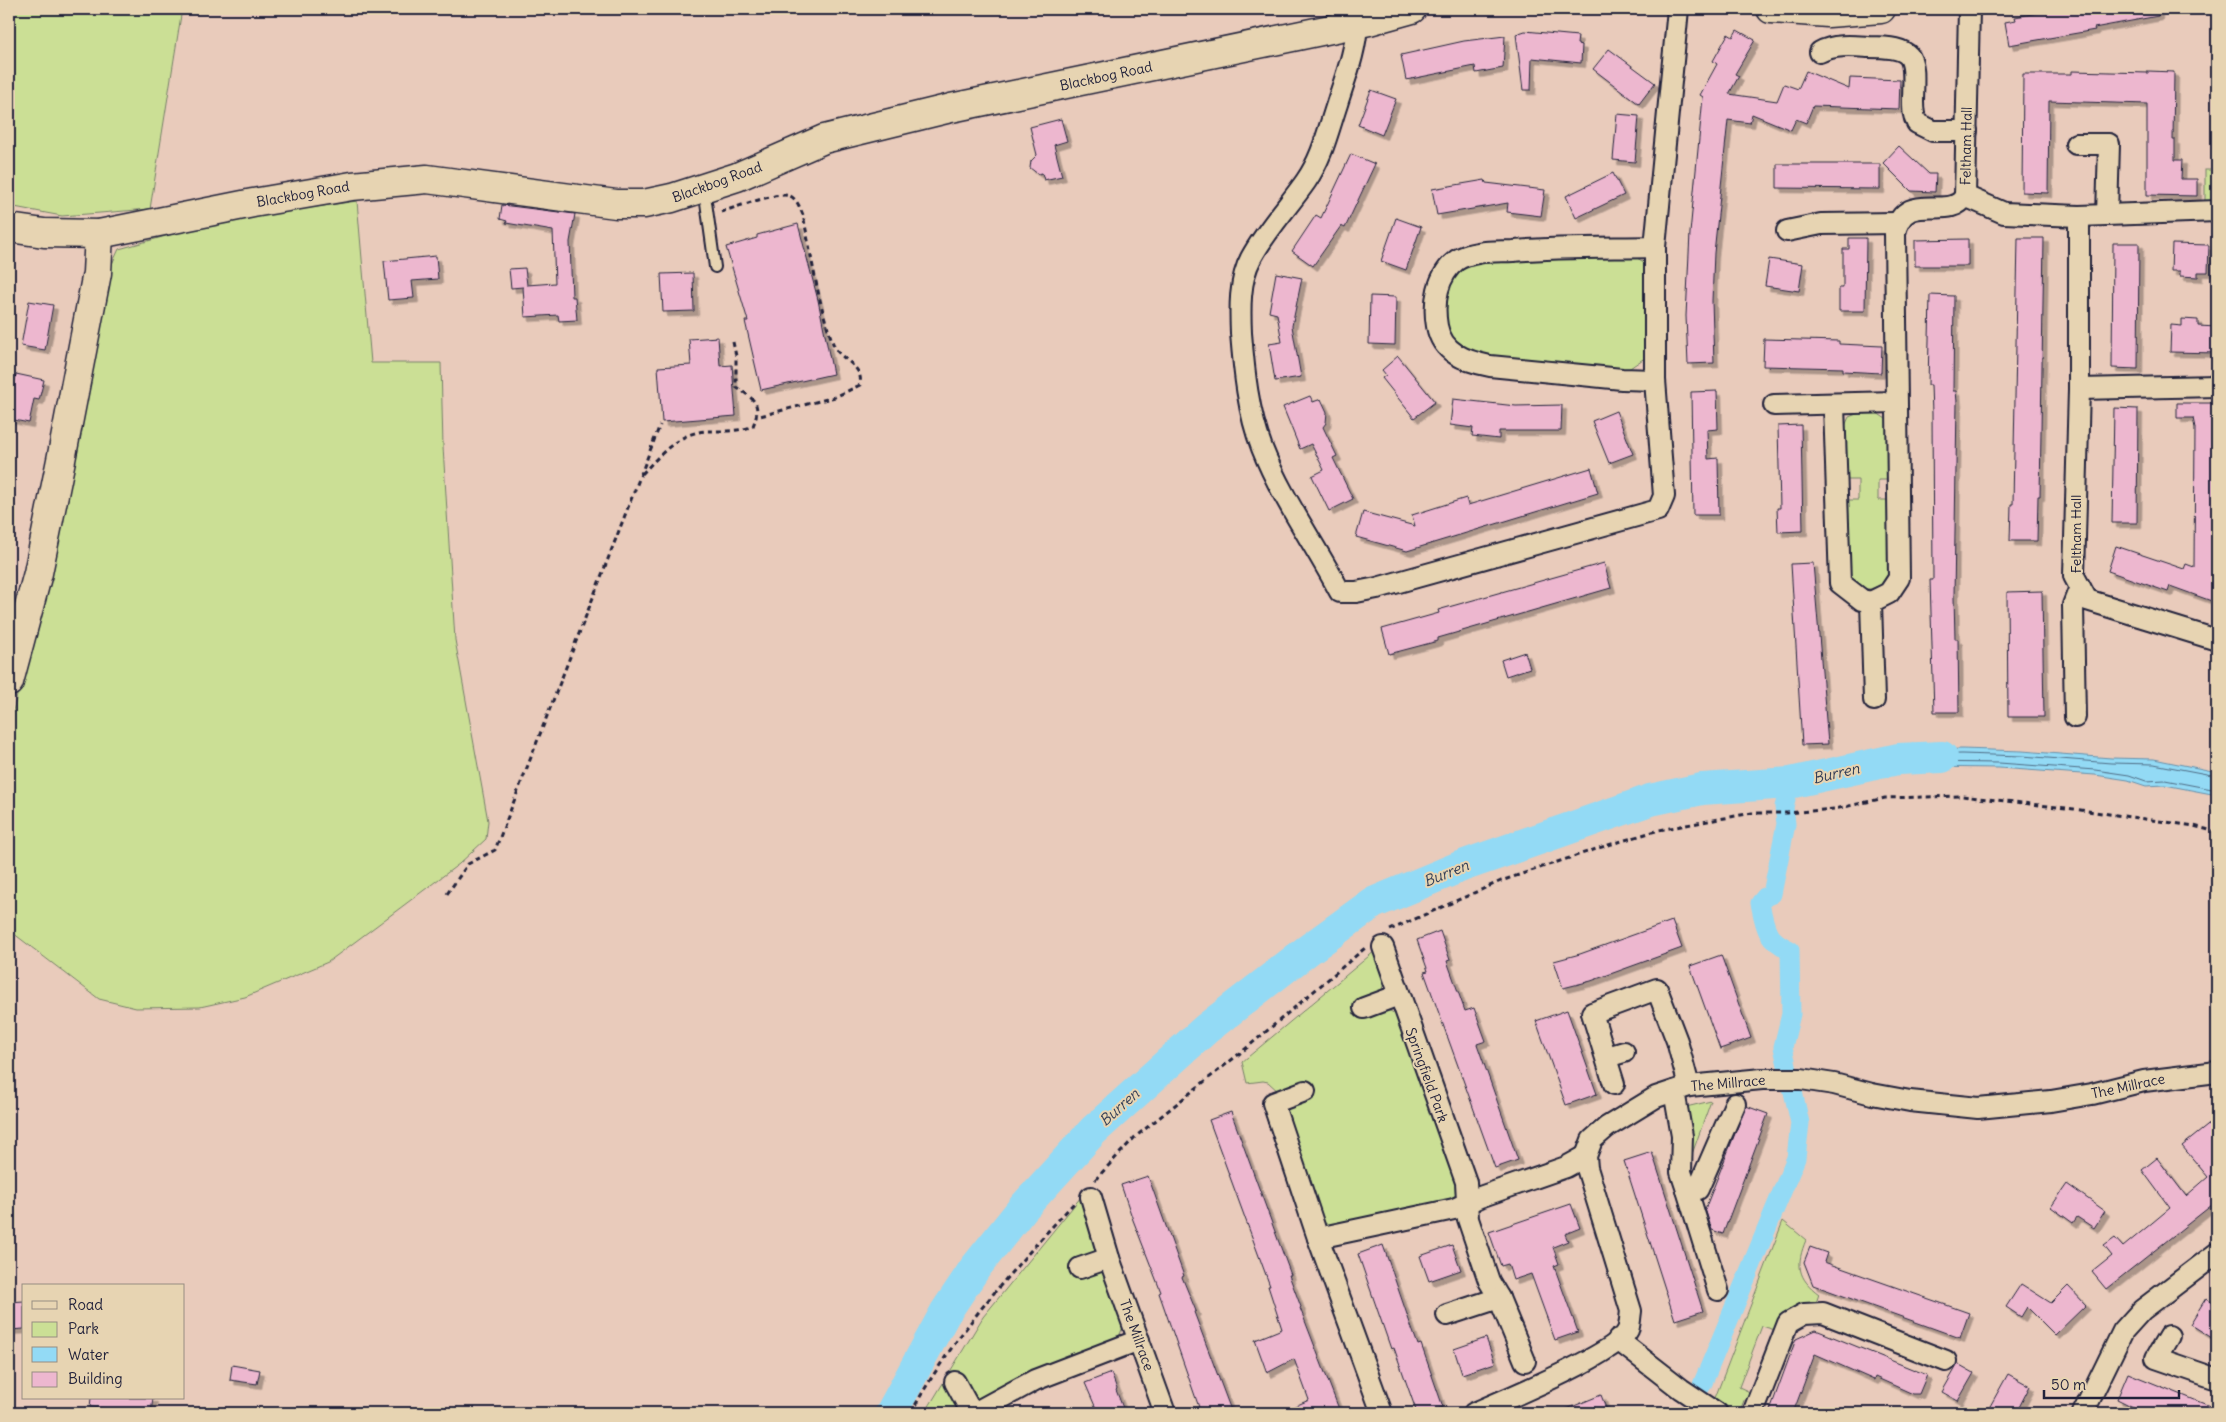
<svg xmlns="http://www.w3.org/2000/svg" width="2226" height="1422" font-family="Delius,sans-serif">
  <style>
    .green { fill: #cbdf95; stroke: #768068 }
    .water { fill: #93daf5; stroke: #6690ab }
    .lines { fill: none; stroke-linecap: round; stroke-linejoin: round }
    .shore { stroke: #4f6c85; stroke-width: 1 }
    .canal { stroke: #93daf5; stroke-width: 19 }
    .river { stroke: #93daf5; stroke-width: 32 }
    .building { fill: #edb7cf; stroke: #22223b; filter: url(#shadow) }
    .lane-casing { stroke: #22223b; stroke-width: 14 }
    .street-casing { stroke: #22223b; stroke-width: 24 }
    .secondary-casing { stroke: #22223b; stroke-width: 31 }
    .path { stroke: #22223b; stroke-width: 3; stroke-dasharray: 5 4; stroke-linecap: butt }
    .lane { stroke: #e7d4b2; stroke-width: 10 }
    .street { stroke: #e7d4b2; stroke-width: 20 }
    .secondary { stroke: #e7d4b2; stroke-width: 28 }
    .labels { text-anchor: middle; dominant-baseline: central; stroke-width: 4; stroke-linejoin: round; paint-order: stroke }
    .street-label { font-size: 14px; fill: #22223b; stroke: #e7d4b2 }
    .water-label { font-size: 15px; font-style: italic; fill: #333e57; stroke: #e7d4b2 }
  </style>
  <defs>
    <filter id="shadow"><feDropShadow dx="4.5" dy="4.5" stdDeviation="0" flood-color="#0004"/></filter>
  </defs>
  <rect width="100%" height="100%" fill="#e9cbbb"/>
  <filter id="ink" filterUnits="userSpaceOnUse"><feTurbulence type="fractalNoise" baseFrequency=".02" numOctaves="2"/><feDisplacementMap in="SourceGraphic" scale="10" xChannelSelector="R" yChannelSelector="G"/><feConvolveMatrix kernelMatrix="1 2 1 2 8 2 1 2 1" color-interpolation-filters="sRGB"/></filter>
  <g filter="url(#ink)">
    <g class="green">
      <path d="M9,9H182L150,209L62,216L9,206Z"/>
      <rect x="2205" y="170" width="12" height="31"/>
      <path d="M357,201L371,363H441L443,447L455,640L488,821L486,839L459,864L328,962L245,997L200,1007L136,1008L99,999L9,930V726L34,631L105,279L119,249L184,231L268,214Z"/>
      <path d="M1628,253L1644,262L1648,270L1649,355L1627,370L1477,358C1470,354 1461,351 1457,346C1439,327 1443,283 1462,266C1464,264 1469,263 1472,262Z"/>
      <path d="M1859,413H1877L1889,421L1892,480H1878V500H1892V571L1884,584L1870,589L1862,588L1849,578L1845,500H1858V480H1845V426L1849,417Z"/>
      <path d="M1375,951L1384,981L1382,990L1375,995L1381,1011H1390L1397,1015L1458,1186L1455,1197L1445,1202L1331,1227L1322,1221L1286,1112L1293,1105L1268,1082L1263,1081L1247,1083L1242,1062Z"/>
      <path d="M1711,1101L1691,1157L1686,1107Z"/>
      <path d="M1081,1197L1124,1324L1119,1337L1008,1383L961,1413H925L983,1317Z"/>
      <path d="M1783,1221L1806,1240C1796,1264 1797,1278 1819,1294L1815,1306L1775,1330L1762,1326L1739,1387L1752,1393L1749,1400L1745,1398L1741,1408L1728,1410L1715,1398Z"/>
    </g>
    <path class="water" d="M1962,749L2022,751L2111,758L2154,759L2217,772V795L2165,785L2146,786L2128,780L2095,775L1999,768L1922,767L1898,770L1896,751Z"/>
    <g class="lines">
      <path class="shore" d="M2217,776L2154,764L2111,763L2022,756L1962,754L1905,755L1902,758L1905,764L1923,762L1999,763L2095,770L2129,775L2146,781L2165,780L2217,790"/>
      <path class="canal" d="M1702,1385L1796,1158L1800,1123L1783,1047L1791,1014L1790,950C1766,939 1765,928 1760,903L1765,897L1772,894L1786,824L1784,807L1790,783"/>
      <path class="river" d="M891,1413L945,1313L975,1268L1023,1208L1093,1131L1206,1029L1308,950L1373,903L1462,866L1650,800L1702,789L1790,783L1898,759L1942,757"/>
    </g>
    <g class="building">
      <path d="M2060,9H2158V16L2094,28L2095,30L2009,45L2005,22L2016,20L2015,17Z"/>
      <path d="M1737,30L1755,40L1735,74L1739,76L1729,94L1777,101L1784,84L1798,89L1806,71L1849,89L1850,78L1900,80L1899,109L1813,106L1806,123L1796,119L1791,130L1752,114L1750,123L1728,120L1714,253L1712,301L1714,363L1688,364L1686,316L1690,233L1703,97L1700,95L1717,64L1713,61L1728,34L1733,37Z"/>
      <path d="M1525,31L1578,36L1577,44L1582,45L1581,63L1532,58L1531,90H1523L1516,34Z"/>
      <path d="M1505,36L1503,68L1476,73L1475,66L1406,80L1401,55L1464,41Z"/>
      <path d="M1609,49L1655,83L1639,104L1593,69Z"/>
      <path d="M2072,71L2148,73V71L2174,72L2173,140H2175V160H2182L2181,179H2197V196L2147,195V104L2049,101L2048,193L2022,192L2023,74H2072Z"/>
      <path d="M1371,90L1396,99L1382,135L1358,125Z"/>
      <path d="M1617,114L1639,116L1635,162L1613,160Z"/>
      <path d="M1061,119L1067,141L1054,145L1062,176L1044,180L1042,173L1038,174L1030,168L1031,161L1037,155L1030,127Z"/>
      <path d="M1899,146L1929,174H1936L1935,192L1911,191L1883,163Z"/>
      <path d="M1351,154L1375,164L1345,228L1341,226L1313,266L1292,251L1316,215L1321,218Z"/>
      <path d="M1777,164H1880V189L1777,188Z"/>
      <path d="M1613,173L1624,195L1576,218L1566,196Z"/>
      <path d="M1485,180L1486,183L1545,190L1541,216L1507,212L1508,203L1437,215L1432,189Z"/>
      <path d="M502,205L575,214L570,242L572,297H575L577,320L559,321L558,315L525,317L523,287L511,288L509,269L525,268L527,285L555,283L553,231L506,223L507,221L500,219Z"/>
      <path d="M1396,218L1421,227L1406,270L1381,261Z"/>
      <path d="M798,224L818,300L833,374L761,390L745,321H748L726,247L757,238V235Z"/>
      <path d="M1849,238H1866L1865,311H1839V288H1843V249H1849Z"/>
      <path d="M2018,238H2044L2040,496H2038L2037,541H2010L2011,504H2013Z"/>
      <path d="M1968,239V266H1915V240Z"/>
      <path d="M2113,243H2139L2138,369L2112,368Z"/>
      <path d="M2172,244L2209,245L2208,272H2198V277L2180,276V271H2171Z"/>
      <path d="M436,256L438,279L412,281L414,298L388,300L384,261Z"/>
      <path d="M1769,259L1803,264L1799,291L1765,286Z"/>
      <path d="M693,273L694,311L663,312L661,274Z"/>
      <path d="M1276,273L1302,278L1292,326L1301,377L1275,381L1269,344L1282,342L1277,314L1269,312Z"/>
      <path d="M1930,295L1954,296L1953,391H1956L1957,402L1954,597L1955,639H1958L1959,712H1934L1930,580H1933L1932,413L1931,385H1928Z"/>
      <path d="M1370,296L1396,297L1395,345L1369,344Z"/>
      <path d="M29,301L53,305L45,350L21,346Z"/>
      <path d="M2182,319L2198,320V326L2217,327V353L2170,352L2171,325L2182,326Z"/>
      <path d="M718,337L720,366L732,365L736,416L662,422L658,367L691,365L689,339Z"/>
      <path d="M1764,339L1839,341V344L1882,346L1881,373L1843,371V368L1763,366Z"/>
      <path d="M1398,356L1435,402L1414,418L1382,378L1386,375L1382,370Z"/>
      <path d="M16,374L44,380L39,400L34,399L29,423L9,419V409Z"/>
      <path d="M1717,391L1718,429L1707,430L1708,459L1718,458L1719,515H1693L1691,392Z"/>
      <path d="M1310,396L1313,402L1321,399L1327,412L1326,423L1323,427L1337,456L1333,458L1353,499L1329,511L1312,476L1324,470L1311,444L1300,449L1283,407Z"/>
      <path d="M1453,399L1516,406L1562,405L1561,431H1499V439L1472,436L1473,428L1450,425Z"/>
      <path d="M2177,403H2217V603L2170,586L2168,592L2108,571L2116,546L2184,569L2186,564L2194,567L2195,428L2193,418H2177Z"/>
      <path d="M2114,408L2138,409L2137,523H2112Z"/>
      <path d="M1616,411L1633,454L1609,463L1592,421Z"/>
      <path d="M1801,425L1803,531L1778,532L1777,508H1780L1778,426Z"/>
      <path d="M1591,468L1598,493L1407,551L1356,537L1363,512L1415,526L1412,515L1466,498L1468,505Z"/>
      <path d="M1604,563L1611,588L1438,638V641L1389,654L1382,629L1439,613L1438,610Z"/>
      <path d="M1813,563L1828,744L1802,745L1791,564Z"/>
      <path d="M2042,591L2044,717H2008L2007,592Z"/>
      <path d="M1525,652L1530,668L1506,676L1501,660Z"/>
      <path d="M1672,921L1682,948L1591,981L1563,988L1554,961L1580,954Z"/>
      <path d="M1440,931L1450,960L1447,961L1465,1011L1474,1008L1486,1041L1477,1044L1518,1160L1495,1168L1424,972L1428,971L1417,940Z"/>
      <path d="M1721,955L1751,1038L1720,1049L1690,966Z"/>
      <path d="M1567,1010L1597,1094L1566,1105L1536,1021Z"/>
      <path d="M1746,1106L1768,1114L1723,1234L1712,1230L1705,1209Z"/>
      <path d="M1231,1112L1291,1275H1289L1301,1307L1300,1308L1339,1409L1327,1413H1279L1309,1400L1294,1359L1267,1373L1255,1340L1282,1329L1268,1286H1270L1209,1120Z"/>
      <path d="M2217,1118V1201L2106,1289L2092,1272L2112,1256L2104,1246L2115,1238L2123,1247L2170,1208L2142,1170L2157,1158L2186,1196L2208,1177L2182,1146Z"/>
      <path d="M1652,1152L1703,1311L1675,1320L1624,1161Z"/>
      <path d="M1148,1176L1184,1276L1182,1277L1196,1311L1194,1312L1232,1413H1201L1159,1293L1161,1292L1133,1220L1121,1185Z"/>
      <path d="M2067,1184L2105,1211L2094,1228L2077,1217L2073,1223L2051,1207Z"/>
      <path d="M1571,1204L1580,1228L1565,1234L1568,1241L1553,1247L1559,1264L1554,1266L1578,1332L1555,1340L1531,1274L1513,1280L1508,1264L1501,1266L1489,1232Z"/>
      <path d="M1383,1245L1411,1326L1418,1345L1421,1344L1443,1407L1426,1413H1417L1394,1348L1391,1349L1358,1254Z"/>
      <path d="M1452,1245L1461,1270L1429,1281L1420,1256Z"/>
      <path d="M1810,1247L1827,1253L1824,1262L1969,1313L1960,1338L1813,1285L1804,1262Z"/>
      <path d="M2021,1284L2051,1303L2068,1286L2086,1305L2055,1335L2027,1307L2021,1317L2006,1307Z"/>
      <path d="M2206,1298L2217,1306V1330L2212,1338L2190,1324Z"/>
      <path d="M24,1301V1329L9,1330V1302Z"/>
      <path d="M1816,1330L1927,1375L1919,1394H1913L1875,1377L1874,1380L1815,1354L1793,1413H1769L1796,1339Z"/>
      <path d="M1486,1338L1495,1363L1462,1374L1454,1349Z"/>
      <path d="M1958,1364L1974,1373L1958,1401L1942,1392Z"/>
      <path d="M232,1365L260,1370L257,1384L230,1380Z"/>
      <path d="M1111,1373L1117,1389L1116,1390L1125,1413H1098L1085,1383Z"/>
      <path d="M2128,1373L2217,1409V1413H2149L2131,1406L2117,1399Z"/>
      <path d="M2008,1374L2030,1386L2016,1413H2000L1989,1408Z"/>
      <path d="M1601,1395L1608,1413H1557Z"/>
      <path d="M91,1398H153L151,1413L90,1407Z"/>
    </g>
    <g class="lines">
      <g class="lane-casing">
        <path id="lane" d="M704,188L715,267"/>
      </g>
      <g class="street-casing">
        <g id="street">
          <path d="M1357,24C1356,51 1345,78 1337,104C1328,131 1322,158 1306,181C1288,207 1266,230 1251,258C1239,280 1240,310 1241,333C1244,371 1248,412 1262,448C1282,499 1315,544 1340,592H1356L1377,588L1658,510L1664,496L1655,380V247L1678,9"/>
          <path d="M1820,52C1835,44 1853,46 1869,47C1918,47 1914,57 1913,101C1913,109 1913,116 1917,123L1933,131H1967"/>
          <path d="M2076,144H2109L2107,215"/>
          <path d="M1965,196L2004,213L2079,216L2217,211"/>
          <path d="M1965,196L1969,9"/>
          <path d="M2079,216V389L2074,576L2087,600L2217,640"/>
          <path d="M1787,231L1821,224L1897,223"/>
          <path d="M1655,247C1607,248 1560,247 1513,251C1496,252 1473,250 1457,260C1437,275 1433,303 1437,326C1442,353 1465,361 1490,366L1622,379L1655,380"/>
          <path d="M2079,389L2217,386"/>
          <path d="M1774,405L1896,402"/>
          <path d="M1834,405L1840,583L1862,600L1871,602"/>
          <path d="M1874,700L1871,602L1889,593L1899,578L1895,233C1905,187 1950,223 1965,196"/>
          <path d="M2075,717L2073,605L2080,587"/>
          <path d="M1383,947L1466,1182L1468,1219L1489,1281L1499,1298L1525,1361"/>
          <path d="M1364,1008L1399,995"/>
          <path d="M1607,1057L1624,1052"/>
          <path d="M1614,1084L1592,1013L1657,989L1677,1041L1689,1086"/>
          <path d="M1305,1091L1273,1103L1318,1238L1382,1413"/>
          <path d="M1674,1091L1682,1136L1681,1172L1687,1190L1698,1189L1735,1104"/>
          <path d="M1687,1190L1718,1290"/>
          <path d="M1091,1197L1109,1258L1165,1413"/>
          <path d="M1318,1238L1454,1209L1480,1197L1566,1167L1586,1156"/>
          <path d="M1080,1268L1109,1258"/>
          <path d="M1447,1315L1499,1298"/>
          <path d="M2169,1336L2156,1358L2217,1379"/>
          <path d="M1618,1340L1681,1389L1717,1413"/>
          <path d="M955,1382L972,1413"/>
          <path d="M974,1413L1035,1380L1139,1340"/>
          <path d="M1474,1413C1502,1401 1618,1353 1628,1330C1630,1325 1630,1317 1631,1311L1587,1168L1586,1156L1592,1140L1607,1127L1656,1097L1689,1086L1762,1079H1801L1834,1084L1872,1094L1910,1101L1978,1108L2051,1101L2092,1094L2144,1081L2217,1072"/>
          <path d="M1753,1413L1788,1323L1804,1314L1823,1313L1946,1361"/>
          <path d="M2083,1413L2123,1331L2142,1310L2217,1253"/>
        </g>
      </g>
      <g class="secondary-casing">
        <g id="secondary">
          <path d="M1771,9L1828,13L1881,9"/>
          <path d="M9,228L44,233L99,234L253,203L352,186L427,179L616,204H644L672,198L737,177L824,139L951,108L1369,21L1412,9"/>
          <path d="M9,682L38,573L61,460L97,273L99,234"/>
        </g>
      </g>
      <g class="path">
        <path d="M721,212C734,208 778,191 790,196C797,199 800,208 803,215C812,258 818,305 834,346C841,361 864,365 860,385L835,397L756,417"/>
        <path d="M642,474C660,455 678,433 706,431C722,431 738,432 753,426C762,403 755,400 736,387V356L733,342"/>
        <path d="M447,894L468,864L495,850L660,425"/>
        <path d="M1390,930L1501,881L1605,846L1659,830L1752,813H1787L1835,809L1885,798L1962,796L2074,809L2194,826L2217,832"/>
        <path d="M1095,1180L1135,1137L1249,1046L1365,948"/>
        <path d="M911,1413C953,1335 1014,1268 1074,1203"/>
      </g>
      <use href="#lane" class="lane"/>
      <use href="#street" class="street"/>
      <use href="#secondary" class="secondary"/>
    </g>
  </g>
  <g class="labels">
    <g class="street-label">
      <text transform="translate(1106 76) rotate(-12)">Blackbog Road</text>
      <text transform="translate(1966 146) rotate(-89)">Feltham Hall</text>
      <text transform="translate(717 182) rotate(-20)">Blackbog Road</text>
      <text transform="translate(303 194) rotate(-10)">Blackbog Road</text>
      <text transform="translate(2076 534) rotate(-90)">Feltham Hall</text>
      <text transform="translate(1427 1075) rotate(70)">Springfield Park</text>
      <text transform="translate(1728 1083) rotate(-5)">The Millrace</text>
      <text transform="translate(2128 1086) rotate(-12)">The Millrace</text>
      <text transform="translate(1137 1335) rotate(70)">The Millrace</text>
    </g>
    <g class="water-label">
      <text transform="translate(1836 773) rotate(-13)">Burren</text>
      <text transform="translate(1446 873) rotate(-22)">Burren</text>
      <text transform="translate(1119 1107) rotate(-42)">Burren</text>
    </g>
  </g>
  <rect width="2226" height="1422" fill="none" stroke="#e7d4b2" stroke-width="30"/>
  <rect x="15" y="15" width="2196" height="1392" fill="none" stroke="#22223b" stroke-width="2" filter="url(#ink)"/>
  <rect x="22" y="1284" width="162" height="115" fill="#e7d4b2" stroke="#988d82"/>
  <rect x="32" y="1301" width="25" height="8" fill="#e7d4b2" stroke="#988d82"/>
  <text x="68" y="1310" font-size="15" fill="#22223b">Road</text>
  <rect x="32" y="1322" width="25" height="15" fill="#cbdf95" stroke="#988d82"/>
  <text x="68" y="1334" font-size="15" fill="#22223b">Park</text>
  <rect x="32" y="1347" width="25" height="15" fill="#93daf5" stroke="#988d82"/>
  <text x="68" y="1360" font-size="15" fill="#22223b">Water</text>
  <rect x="32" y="1372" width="25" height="15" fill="#edb7cf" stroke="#988d82"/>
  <text x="68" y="1384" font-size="15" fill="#22223b">Building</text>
  <path d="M2044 1390v8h135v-8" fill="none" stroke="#22223b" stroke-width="2.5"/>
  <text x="2051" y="1390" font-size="15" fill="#22223b" stroke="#e7d4b2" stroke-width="4" paint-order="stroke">50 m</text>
</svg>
